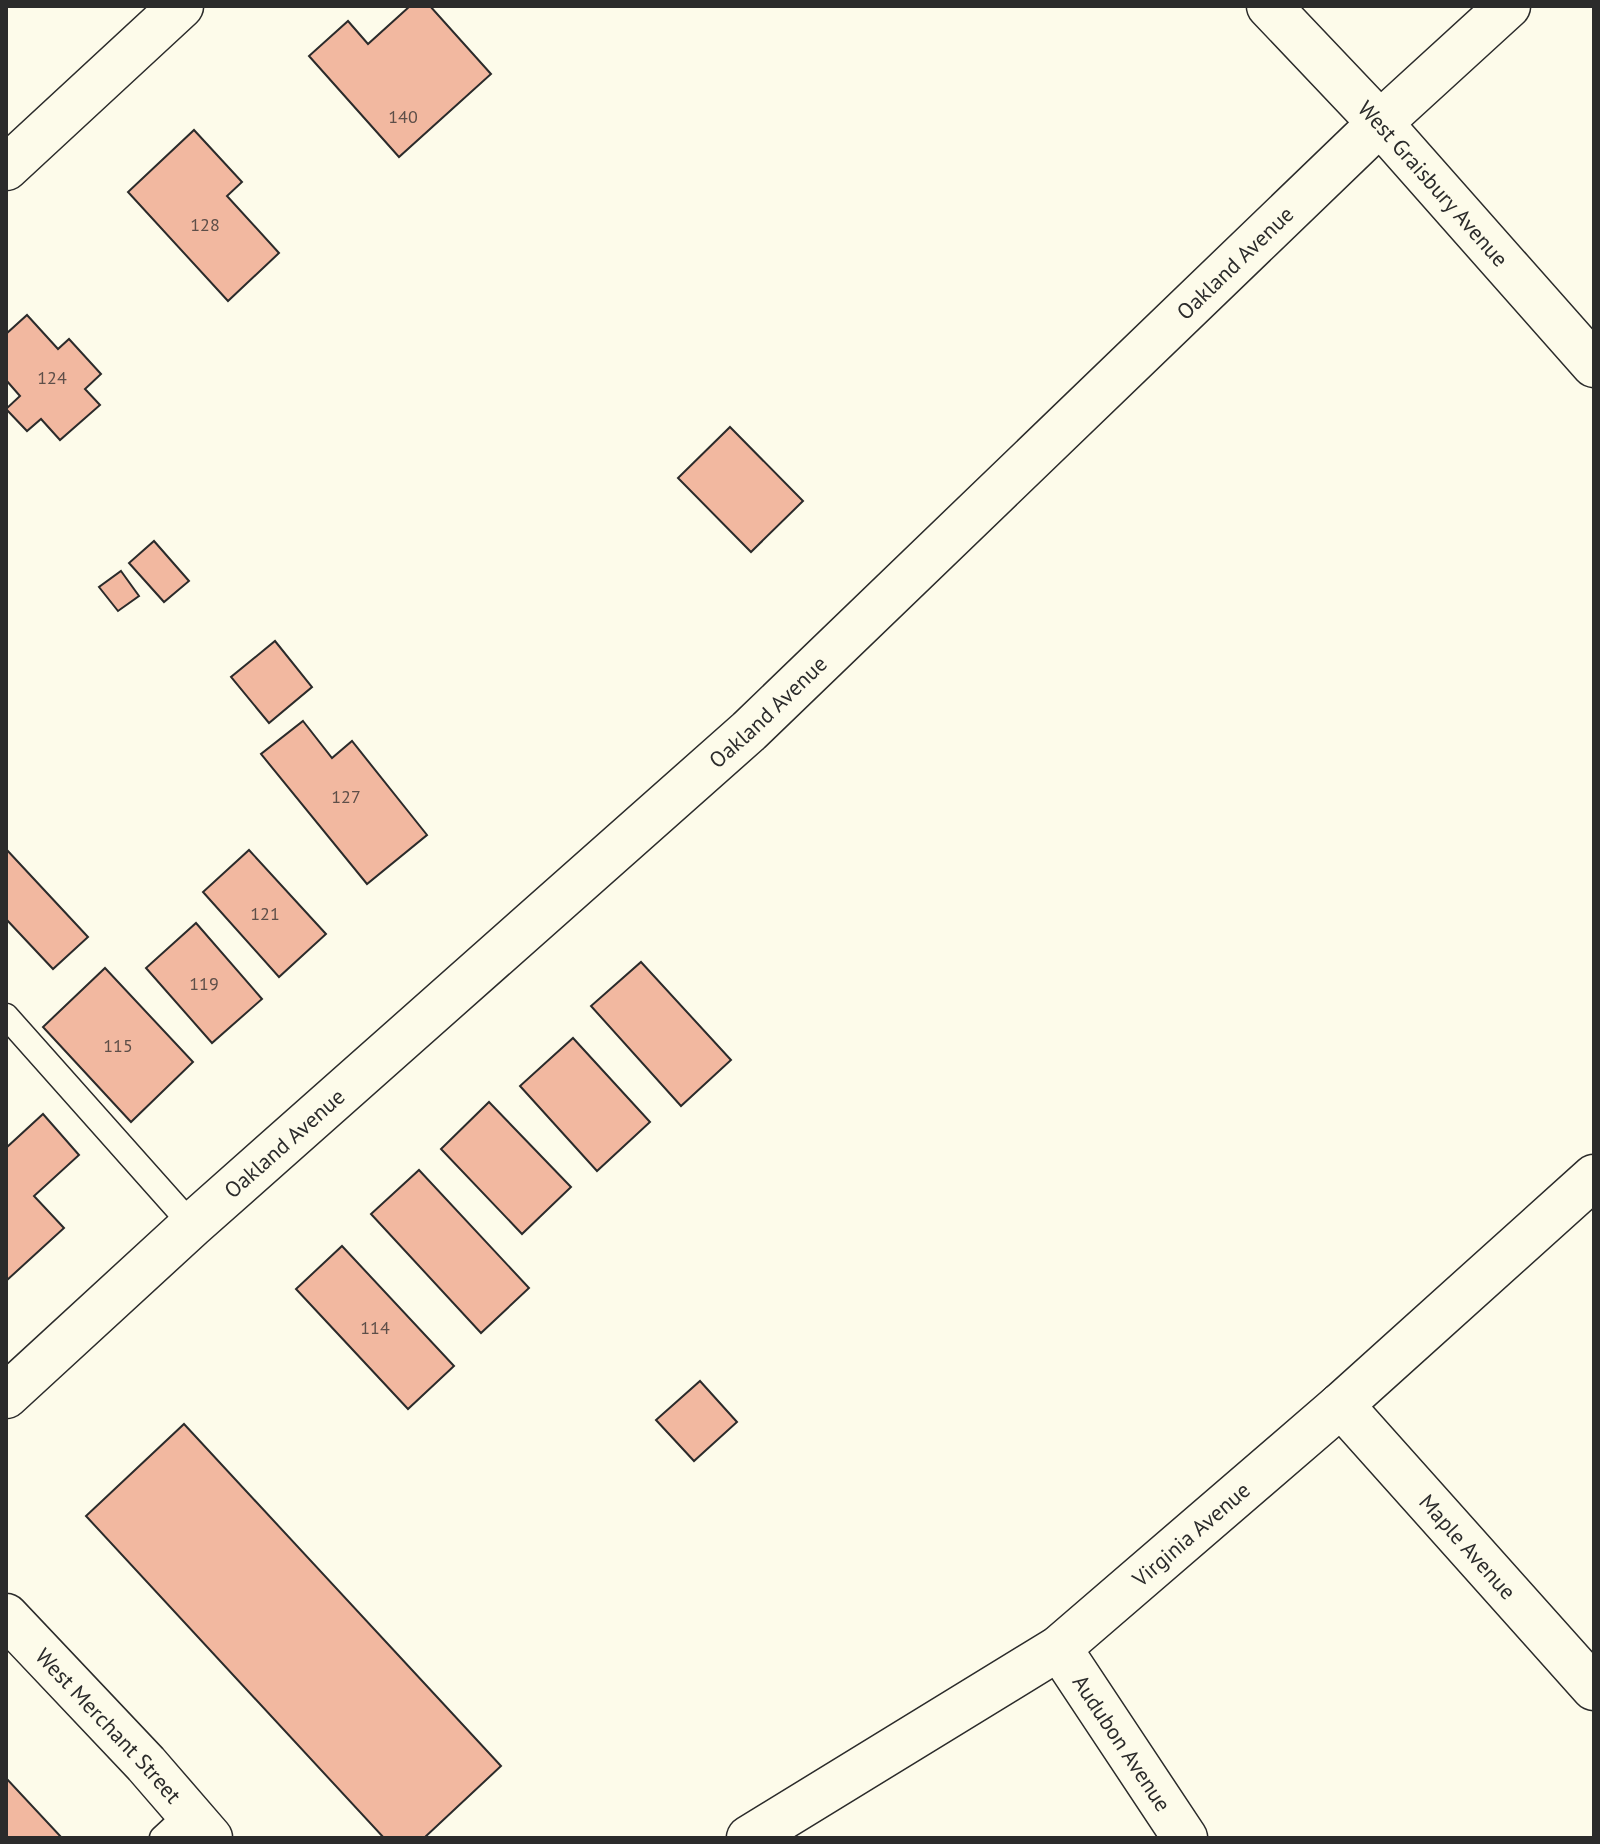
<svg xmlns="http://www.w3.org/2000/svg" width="1600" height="1844" font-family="'PT Sans',sans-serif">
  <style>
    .building { fill: #f2b8a0; stroke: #2b2b2b; stroke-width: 2 }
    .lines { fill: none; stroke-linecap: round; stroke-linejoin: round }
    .lane-casing { stroke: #2b2b2b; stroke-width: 27 }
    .street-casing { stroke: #2b2b2b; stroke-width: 47 }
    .secondary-casing { stroke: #2b2b2b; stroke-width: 47 }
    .lane { stroke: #fdfbea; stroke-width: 24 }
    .street { stroke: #fdfbea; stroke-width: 44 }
    .secondary { stroke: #fdfbea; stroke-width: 44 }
    .labels { text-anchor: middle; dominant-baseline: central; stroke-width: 6; stroke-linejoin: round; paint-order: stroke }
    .number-label { font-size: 18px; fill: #5d4e48 }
    .street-label { font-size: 22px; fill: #2b2b2b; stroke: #fdfbea }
  </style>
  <rect width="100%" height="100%" fill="#fdfbea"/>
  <g class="building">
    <path d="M410,6H430L491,74L399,157L309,56L348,21L368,44Z"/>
    <path d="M194,130L242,182L227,196L279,253L228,301L128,192Z"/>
    <path d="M27,315L58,349L69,339L101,374L85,389L100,405L60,440L41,419L27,431L6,409L20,396L6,380V334Z"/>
    <path d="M730,427L803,501L751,552L678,478Z"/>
    <path d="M154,541L189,581L164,602L129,563Z"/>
    <path d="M121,571L139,596L118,611L99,587Z"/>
    <path d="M275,641L312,687L269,723L231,677Z"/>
    <path d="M303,721L332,758L352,741L427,835L367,884L261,754Z"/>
    <path d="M6,849L88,937L53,969L6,919Z"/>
    <path d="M249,850L326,934L279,977L203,892Z"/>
    <path d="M196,923L262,999L212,1043L146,968Z"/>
    <path d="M641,962L731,1060L681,1106L591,1006Z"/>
    <path d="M105,968L193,1062L131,1122L43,1027Z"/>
    <path d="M573,1038L650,1122L597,1171L520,1086Z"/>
    <path d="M489,1102L571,1187L522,1234L441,1149Z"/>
    <path d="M43,1114L79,1155L34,1196L64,1228L6,1281V1148Z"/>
    <path d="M419,1170L529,1288L481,1333L371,1214Z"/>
    <path d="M342,1246L454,1366L408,1409L296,1289Z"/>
    <path d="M700,1381L737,1422L694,1461L656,1420Z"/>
    <path d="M184,1424L501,1766L424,1838H384L86,1516Z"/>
    <path d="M6,1778L62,1838H6Z"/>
  </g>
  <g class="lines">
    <g class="lane-casing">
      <g id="lane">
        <path d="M6,1016L192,1225"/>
        <path d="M162,1838L189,1813"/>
      </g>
    </g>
    <g class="street-casing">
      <g id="street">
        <path id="s1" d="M1269,6L1380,123L1594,365"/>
        <path id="s2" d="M6,1396L192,1225L749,731L1380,123L1508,6"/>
        <path id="s3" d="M1341,1405L1594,1688"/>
        <path id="s4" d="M6,1616L146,1764L210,1838"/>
        <path id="s5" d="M1059,1648L1185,1838"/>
        <path id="s6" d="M749,1838L1059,1648L1341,1405L1594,1177"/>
      </g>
    </g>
    <g class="secondary-casing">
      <path id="secondary" d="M6,168L181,6"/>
    </g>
    <use href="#lane" class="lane"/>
    <use href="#street" class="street"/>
    <use href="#secondary" class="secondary"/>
  </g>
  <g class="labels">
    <g class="number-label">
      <text x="403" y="116">140</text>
      <text x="205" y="224">128</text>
      <text x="52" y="377">124</text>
      <text x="346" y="796">127</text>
      <text x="265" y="913">121</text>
      <text x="204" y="983">119</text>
      <text x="118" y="1045">115</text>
      <text x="375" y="1327">114</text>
    </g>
    <g class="street-label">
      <text stroke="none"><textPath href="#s1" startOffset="242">West Graisbury Avenue</textPath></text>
      <text stroke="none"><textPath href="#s2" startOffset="1672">Oakland Avenue</textPath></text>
      <text stroke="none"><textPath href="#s2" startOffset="1024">Oakland Avenue</textPath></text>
      <text stroke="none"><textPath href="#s2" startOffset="376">Oakland Avenue</textPath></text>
      <text stroke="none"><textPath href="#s6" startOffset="538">Virginia Avenue</textPath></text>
      <text stroke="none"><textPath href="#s3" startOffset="190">Maple Avenue</textPath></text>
      <text stroke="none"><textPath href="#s4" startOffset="150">West Merchant Street</textPath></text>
      <text stroke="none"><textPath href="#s5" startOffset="114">Audubon Avenue</textPath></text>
    </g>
  </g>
  <rect width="1600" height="1844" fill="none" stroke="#2b2b2b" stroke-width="16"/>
</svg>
